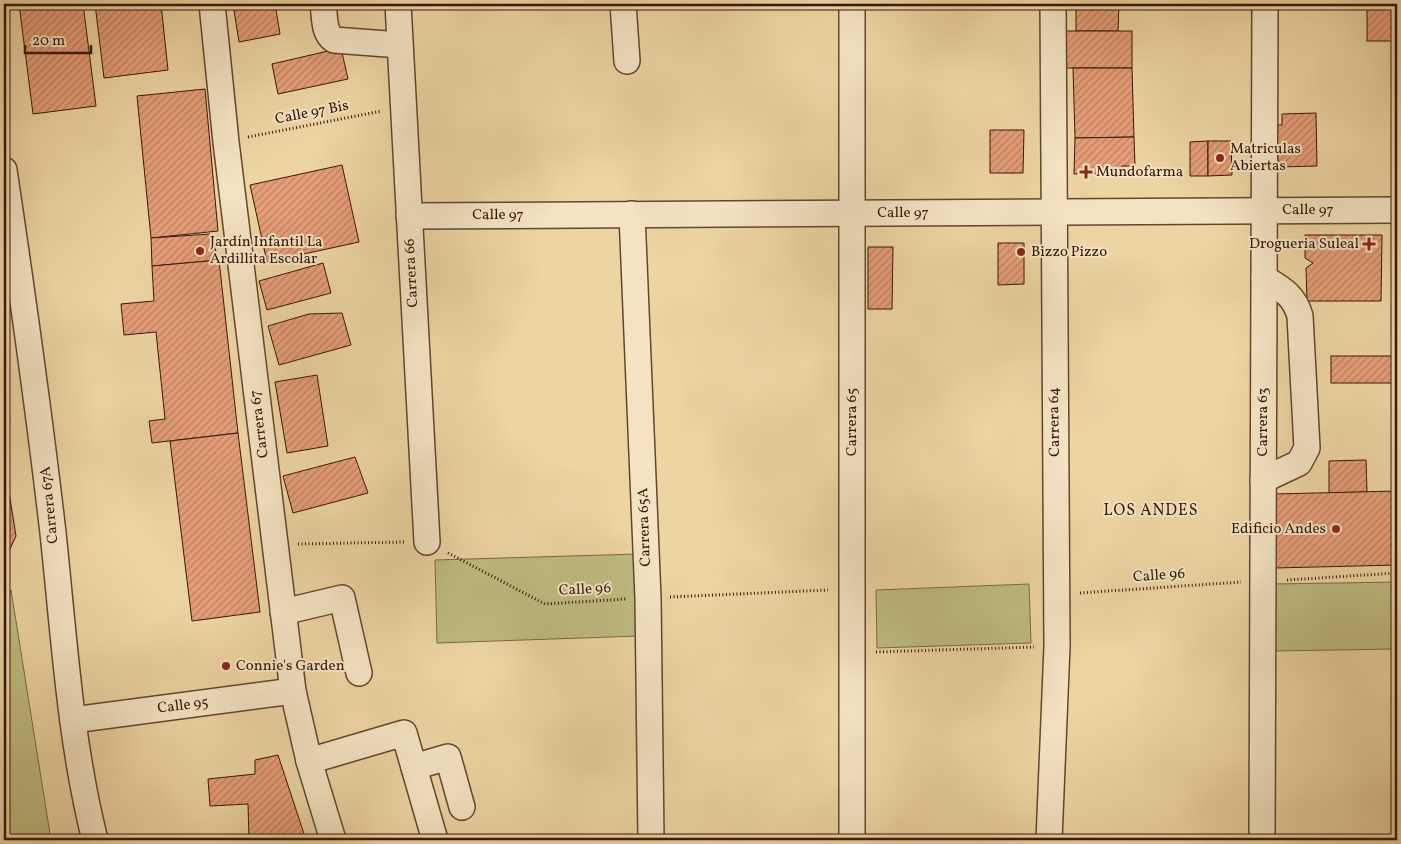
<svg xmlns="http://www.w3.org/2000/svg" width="1401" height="844" font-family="Vollkorn,serif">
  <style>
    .park { fill: #bebb81; stroke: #7a6944 }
    .building { fill: url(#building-hatch); stroke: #371707 }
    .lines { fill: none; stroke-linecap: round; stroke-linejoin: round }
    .minor-casing { stroke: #64462e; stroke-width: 28 }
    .path { stroke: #371707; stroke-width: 3; stroke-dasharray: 1 2.5; stroke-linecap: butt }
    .minor { stroke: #f3e3c3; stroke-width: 25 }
    .poi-dot { fill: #8f2418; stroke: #f3e3c3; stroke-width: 2 }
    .labels { text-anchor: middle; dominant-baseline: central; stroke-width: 4; stroke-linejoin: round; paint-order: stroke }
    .street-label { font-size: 15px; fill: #371707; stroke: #f3e3c3 }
    .poi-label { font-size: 15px; fill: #371707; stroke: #f3e3c3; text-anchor: start }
    .neighbourhood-label { font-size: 16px; letter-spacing: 1px; fill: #371707; stroke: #f3e3c3 }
  </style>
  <defs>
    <pattern id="building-hatch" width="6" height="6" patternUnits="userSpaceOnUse" patternTransform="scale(1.25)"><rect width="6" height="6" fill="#e79e79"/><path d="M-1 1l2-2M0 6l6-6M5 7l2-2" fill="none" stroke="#bc8061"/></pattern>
  </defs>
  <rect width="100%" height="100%" fill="#edd4a3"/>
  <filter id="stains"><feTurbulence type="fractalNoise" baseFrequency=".004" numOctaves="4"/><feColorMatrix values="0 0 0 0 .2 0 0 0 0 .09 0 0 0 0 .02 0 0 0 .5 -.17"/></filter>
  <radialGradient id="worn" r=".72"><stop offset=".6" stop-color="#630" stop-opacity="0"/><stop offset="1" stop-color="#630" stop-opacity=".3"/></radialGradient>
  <g class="park">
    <path d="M638,554L640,636L437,643L435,560Z"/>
    <path d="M1397,582V649L1275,651L1274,584Z"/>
    <path d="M1029,584L1031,643L877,648L876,590Z"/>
    <path d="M11,590L51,840H9L4,838V607Z"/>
  </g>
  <g class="building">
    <path d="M19,4H83L96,106L33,114Z"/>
    <path d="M95,4H161L168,70L104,78Z"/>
    <path d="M233,4H275L280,34L239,42Z"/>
    <path d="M1076,4H1119L1118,31H1076Z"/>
    <rect x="1367" y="4" width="30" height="37"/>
    <rect x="1064" y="31" width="68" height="37"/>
    <path d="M341,48L348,79L278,94L272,64Z"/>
    <path d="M1073,68H1132L1134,137L1075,138Z"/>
    <path d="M205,89L218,231L151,238L137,96Z"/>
    <path d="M1316,113L1317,166L1278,167L1277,125H1282V114Z"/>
    <path d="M990,130H1024L1023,173H990Z"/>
    <path d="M1134,137L1135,166H1122V173L1074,174L1075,138Z"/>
    <path d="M1208,141V176H1190V142Z"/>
    <path d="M1208,141H1231L1232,175L1208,176Z"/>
    <path d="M342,165L359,242L267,262L250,185Z"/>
    <path d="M210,234L219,260L152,266L151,238Z"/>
    <path d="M1305,235H1382L1381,301H1307L1306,268L1313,263L1305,258Z"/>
    <path d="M998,243H1024V284L998,285Z"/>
    <path d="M868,247H893L892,309H868Z"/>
    <path d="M219,260L238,433L152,443L149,421L165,419L156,332L124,335L121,304L154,301L152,266Z"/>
    <path d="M323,263L331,293L267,310L259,281Z"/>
    <path d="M342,313L351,345L279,365L268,326L309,314Z"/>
    <rect x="1331" y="356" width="66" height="27"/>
    <path d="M317,375L328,446L287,453L275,382Z"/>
    <path d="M238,433L260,612L192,621L170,441Z"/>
    <path d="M355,457L368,493L293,513L283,476Z"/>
    <path d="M1366,460L1367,492L1329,493V461Z"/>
    <path d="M4,461L16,536L4,562Z"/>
    <path d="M1397,491V565L1275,568L1274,494Z"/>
    <path d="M278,755L306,840H249L248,804L210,806L208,779L255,774V760Z"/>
  </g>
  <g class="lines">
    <g class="minor-casing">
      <g id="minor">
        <path d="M212,4L226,142L293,691L309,761L333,840"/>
        <path d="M323,4C325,16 323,33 334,40L400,45"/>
        <path d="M398,4L427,542"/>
        <path d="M623,4L627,61"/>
        <path d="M852,4V840"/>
        <path d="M4,170C22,291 39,412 53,533C64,636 70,741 95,840"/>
        <path d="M632,214L648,598L651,840"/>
        <path d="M409,216L1397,210"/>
        <path d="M1263,480L1299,463L1307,448L1300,316C1294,295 1282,289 1264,278"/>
        <path d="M283,612L342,598L359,673"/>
        <path d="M73,720L293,691"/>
        <path d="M309,761L404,733L435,840"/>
        <path d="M414,767L448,757L462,807"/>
        <path d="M1049,840L1057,646L1053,4"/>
        <path d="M1262,840L1265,4"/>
      </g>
    </g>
    <g class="path">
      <path d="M248,137L382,111"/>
      <path d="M298,544L404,542"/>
      <path d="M448,553L545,604L626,599"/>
      <path d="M1287,580L1397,573"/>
      <path d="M1080,593L1241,582"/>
      <path d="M670,597L828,590"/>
      <path d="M876,652L1034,647"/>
    </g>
    <use href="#minor" class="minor"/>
  </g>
  <g class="poi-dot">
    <circle cx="1220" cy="158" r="5"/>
    <path d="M1083.5 164.5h5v5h5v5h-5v5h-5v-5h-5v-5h5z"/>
    <path d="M1366.5 236.5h5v5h5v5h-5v5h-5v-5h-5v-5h5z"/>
    <circle cx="200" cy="251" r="5"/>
    <circle cx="1021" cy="252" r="5"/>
    <circle cx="1336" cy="529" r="5"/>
    <circle cx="226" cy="666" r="5"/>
  </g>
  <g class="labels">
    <g class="street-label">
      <text transform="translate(312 113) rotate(-11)">Calle 97 Bis</text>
      <text x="1308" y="210">Calle 97</text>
      <text x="903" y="213">Calle 97</text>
      <text x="498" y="215">Calle 97</text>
      <text transform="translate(412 273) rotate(-93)">Carrera 66</text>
      <text transform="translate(852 422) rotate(-90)">Carrera 65</text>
      <text transform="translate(1055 422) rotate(-91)">Carrera 64</text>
      <text transform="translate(1263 422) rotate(-90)">Carrera 63</text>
      <text transform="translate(260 424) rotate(-97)">Carrera 67</text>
      <text transform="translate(50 505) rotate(-96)">Carrera 67A</text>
      <text transform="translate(645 527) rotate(-92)">Carrera 65A</text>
      <text transform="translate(1159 576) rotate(-4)">Calle 96</text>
      <text transform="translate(585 590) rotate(-3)">Calle 96</text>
      <text transform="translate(183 706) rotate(-7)">Calle 95</text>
    </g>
    <g class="poi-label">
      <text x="1230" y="149">Matriculas<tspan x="1230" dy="17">Abiertas</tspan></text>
      <text x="1096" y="172">Mundofarma</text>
      <text x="210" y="242">Jardín Infantil La<tspan x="210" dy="17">Ardillita Escolar</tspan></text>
      <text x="1359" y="244" text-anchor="end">Drogueria Suleal</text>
      <text x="1031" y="252">Bizzo Pizzo</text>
      <text x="1326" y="529" text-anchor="end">Edificio Andes</text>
      <text x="236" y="666">Connie's Garden</text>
    </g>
    <g class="neighbourhood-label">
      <text x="1151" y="511">LOS ANDES</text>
    </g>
  </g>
  <rect width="1401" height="844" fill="none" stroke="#edd4a3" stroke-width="20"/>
  <rect x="5" y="5" width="1391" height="834" fill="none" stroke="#371707" stroke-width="2.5"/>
  <rect x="10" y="10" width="1381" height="824" fill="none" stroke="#371707"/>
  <path d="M25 45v8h66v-8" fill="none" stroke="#371707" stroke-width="2.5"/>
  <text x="32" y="45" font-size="15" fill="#371707" stroke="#f3e3c3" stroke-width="4" paint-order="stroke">20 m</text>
  <rect width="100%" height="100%" filter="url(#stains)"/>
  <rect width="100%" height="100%" fill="url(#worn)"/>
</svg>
